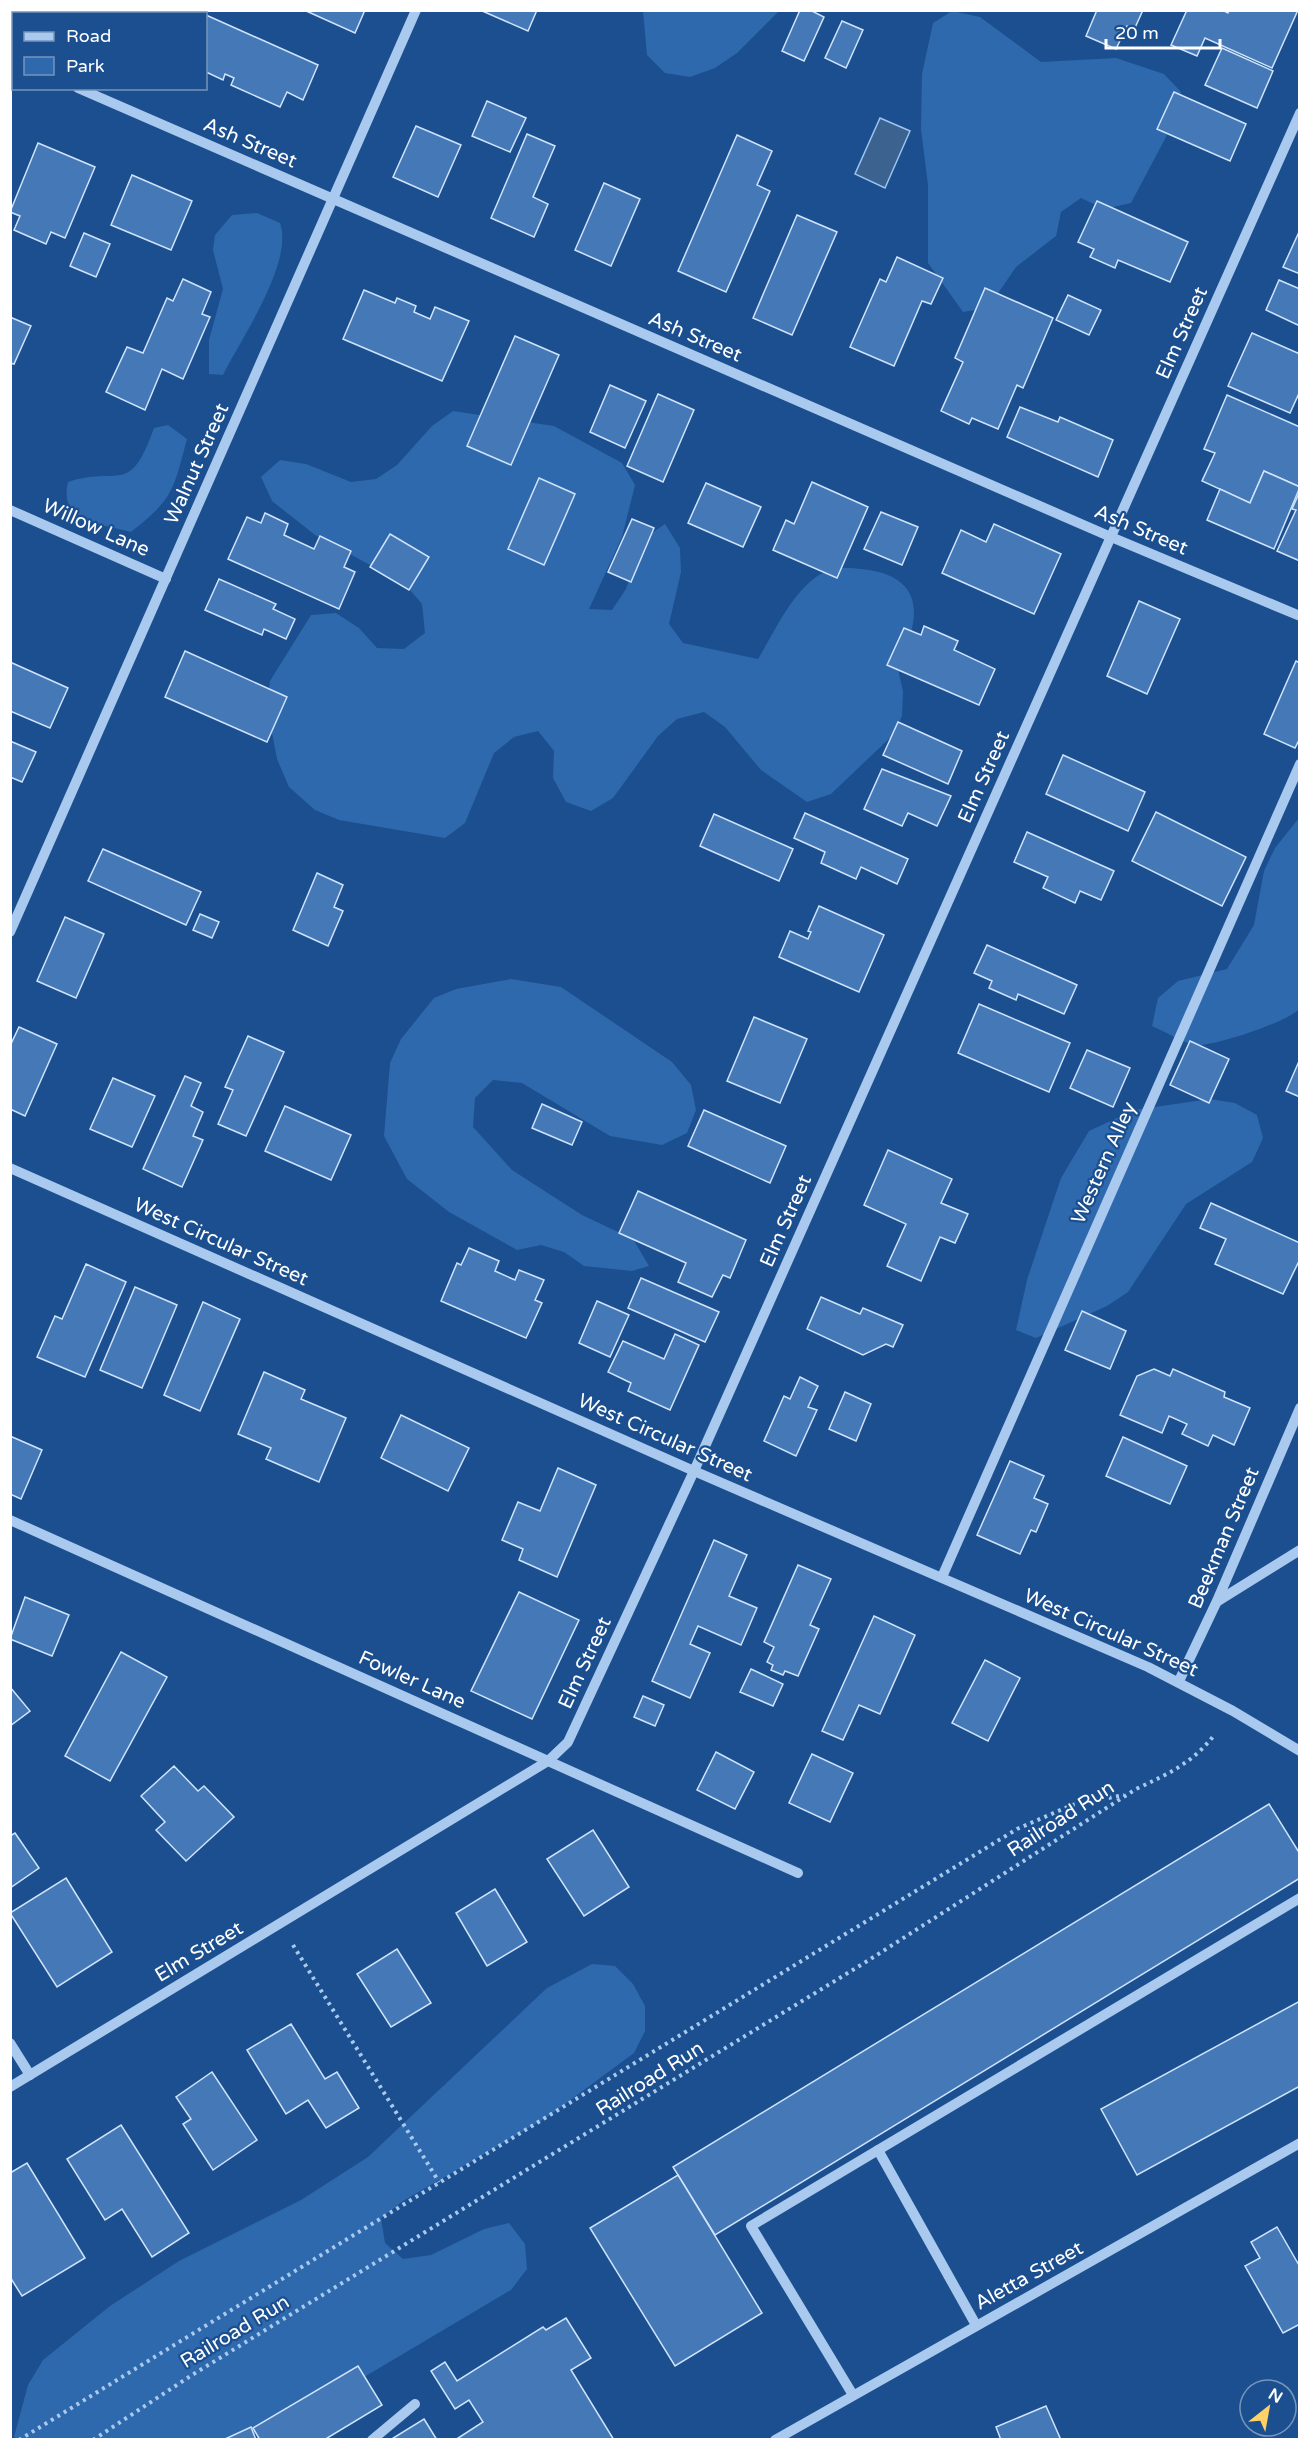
<svg xmlns="http://www.w3.org/2000/svg" width="1310" height="2450" font-family="'Varela Round',sans-serif">
  <style>
    .green { fill: #2e69ad }
    .water { fill: #3c6290; stroke: #9cc4f0; stroke-width: 1.5 }
    .building { fill: #4478b7; stroke: #cfe3fa; stroke-width: 1.5 }
    .lines { fill: none; stroke-linecap: round; stroke-linejoin: round }
    .path { stroke: #a9c9ee; stroke-width: 4; stroke-dasharray: 3 4.5; stroke-linecap: butt }
    .minor { stroke: #a9c9ee; stroke-width: 10 }
    .labels { text-anchor: middle; dominant-baseline: central; stroke-width: 4.5; stroke-linejoin: round; paint-order: stroke }
    .street-label { font-size: 20px; fill: #fff; stroke: #1b4f8f }
  </style>
  <rect width="100%" height="100%" fill="#1b4f8f"/>
  <g class="green">
    <path d="M643,11V10L779,11L737,53L715,68L690,77L665,73L647,55Z"/>
    <path d="M952,11L980,17L1041,62L1116,58L1164,74L1181,92L1166,137L1131,203L1104,209L1081,198L1061,212L1056,236L1016,267L988,308L963,312L928,263V185L921,129L922,74L933,23Z"/>
    <path d="M257,213L280,223C294,262 241,339 223,375L209,374V340L223,289L213,250L215,235L232,215Z"/>
    <path d="M453,411L554,426L622,463L635,485L622,537L589,609L612,610L626,589L643,539L665,524L680,548L681,572L669,624L683,643L758,659C775,631 790,596 816,577C829,567 846,567 861,569C925,575 923,618 897,665L903,691L902,716L892,736L831,794L807,802L761,770L725,727L704,712L677,719L658,736L613,798L591,811L566,802L553,778L554,751L538,731L514,737L494,753L465,823L445,838L339,820L315,810L289,787L277,759L267,707L270,681L311,615L336,613L359,628L377,648L404,649L425,633L422,604L405,584L315,535L272,501L261,477L280,460L306,464L351,482L376,479L397,465L432,426Z"/>
    <path d="M168,425L187,439C173,491 174,498 131,532C102,524 58,522 68,482C120,465 129,498 154,428Z"/>
    <path d="M1299,818L1300,1008C1291,1021 1210,1048 1195,1045C1181,1042 1166,1032 1152,1026L1158,998L1178,981L1227,969L1254,925L1264,871L1275,848Z"/>
    <path d="M511,979L561,987L672,1062L691,1085L696,1110L687,1133L662,1145L610,1136L522,1083L493,1080L475,1098L473,1127L512,1170L582,1215L633,1239L649,1266L632,1271L584,1266L564,1252L541,1245L517,1250L449,1212L407,1179L384,1136L390,1063L401,1039L434,998L456,989Z"/>
    <path d="M1210,1099L1235,1103L1257,1115L1263,1138L1252,1162L1186,1204L1128,1292L1107,1306L1036,1338L1016,1330L1027,1280L1061,1178L1089,1131L1134,1110Z"/>
    <path d="M592,1964L615,1966L633,1984L645,2006V2031L634,2053L546,2118L403,2201L381,2218L385,2243L403,2259L431,2255L484,2229L509,2223L525,2244L527,2269L511,2290L327,2399L244,2439L17,2440L14,2437L28,2385L43,2360L110,2306L179,2261L301,2200L368,2157L547,1988Z"/>
  </g>
  <path class="water" d="M880,118L910,131L885,188L855,174Z"/>
  <g class="building">
    <path d="M98,10H159L157,14H97Z"/>
    <path d="M304,10H365L355,33Z"/>
    <path d="M480,10H537L528,31Z"/>
    <path d="M800,10H810L824,17L804,61L782,51Z"/>
    <path d="M1097,10H1143L1134,30L1127,26L1116,49L1086,36Z"/>
    <path d="M1187,10H1222L1228,13L1229,10H1298L1272,68L1205,38L1197,56L1171,45Z"/>
    <path d="M206,15L318,65L303,100L287,92L280,107L231,85L234,78L225,74L223,80L206,72Z"/>
    <path d="M842,21L863,30L846,68L825,58Z"/>
    <path d="M1222,48L1273,71L1257,108L1205,85Z"/>
    <path d="M1174,92L1246,124L1230,161L1157,129Z"/>
    <path d="M487,101L526,118L510,152L472,136Z"/>
    <path d="M416,126L461,145L438,197L393,177Z"/>
    <path d="M527,134L555,146L533,197L548,204L534,237L491,218Z"/>
    <path d="M737,135L772,151L757,185L770,191L726,292L678,271Z"/>
    <path d="M38,143L95,167L65,238L51,232L46,244L14,230L20,216L10,212Z"/>
    <path d="M132,175L192,201L171,250L111,225Z"/>
    <path d="M604,183L640,199L611,266L575,250Z"/>
    <path d="M1097,201L1188,242L1170,282L1118,260L1115,268L1090,257L1094,249L1078,242Z"/>
    <path d="M797,215L837,232L792,335L753,318Z"/>
    <path d="M1299,232H1300V274L1283,267Z"/>
    <path d="M84,233L110,244L96,277L70,266Z"/>
    <path d="M897,257L943,278L931,304L922,301L894,366L850,347L880,279L886,282Z"/>
    <path d="M183,279L211,292L202,314L210,317L183,379L162,369L145,410L106,392L127,347L143,353L167,298L173,301Z"/>
    <path d="M1279,280L1300,289V326L1266,310Z"/>
    <path d="M985,288L1053,318L1023,388L1017,385L998,429L972,418L969,424L941,411L963,362L955,358Z"/>
    <path d="M364,290L395,303L397,298L416,306L414,312L430,319L435,307L469,321L442,381L343,339Z"/>
    <path d="M1068,295L1101,310L1089,335L1056,320Z"/>
    <path d="M10,317L31,326L14,364L10,363Z"/>
    <path d="M1252,333L1300,354V391L1290,413L1228,386Z"/>
    <path d="M515,336L559,355L511,465L467,446Z"/>
    <path d="M610,385L646,401L625,448L590,432Z"/>
    <path d="M658,394L694,410L663,482L627,466Z"/>
    <path d="M1227,395L1300,427V487L1264,471L1250,503L1202,481L1215,453L1204,449Z"/>
    <path d="M1020,407L1058,422L1060,417L1113,440L1098,477L1007,437Z"/>
    <path d="M1264,471L1300,487L1274,549L1207,520L1220,489L1250,503Z"/>
    <path d="M539,478L575,494L544,565L508,549Z"/>
    <path d="M812,482L868,507L837,578L773,550L786,520L794,524Z"/>
    <path d="M706,483L761,507L743,547L688,523Z"/>
    <path d="M1300,491V561L1277,551L1296,510L1292,509Z"/>
    <path d="M881,512L918,527L902,565L864,549Z"/>
    <path d="M265,513L288,524L284,535L314,549L320,536L351,551L344,567L355,572L339,609L228,559L247,517L261,523Z"/>
    <path d="M632,519L654,528L631,582L608,572Z"/>
    <path d="M994,524L1061,554L1034,614L942,573L961,530L986,542Z"/>
    <path d="M390,534L429,557L409,590L370,567Z"/>
    <path d="M219,579L276,604L273,609L295,619L286,639L264,629L262,635L205,610Z"/>
    <path d="M1139,601L1180,619L1147,694L1107,676Z"/>
    <path d="M924,626L958,641L954,650L995,669L979,705L887,665L904,628L921,635Z"/>
    <path d="M185,651L287,697L267,742L165,697Z"/>
    <path d="M1296,661L1300,663V738L1295,748L1264,734Z"/>
    <path d="M10,662L68,688L50,728L10,711Z"/>
    <path d="M898,722L962,751L948,784L883,755Z"/>
    <path d="M10,741L36,752L22,782L10,777Z"/>
    <path d="M1063,755L1145,792L1128,831L1046,794Z"/>
    <path d="M882,769L951,796L937,826L908,813L902,826L864,809Z"/>
    <path d="M1156,812L1246,857L1222,906L1132,861Z"/>
    <path d="M805,813L908,859L897,884L861,867L856,879L821,863L825,852L794,838Z"/>
    <path d="M714,814L793,849L779,881L700,846Z"/>
    <path d="M1027,832L1114,871L1101,900L1080,891L1075,903L1043,888L1048,877L1014,862Z"/>
    <path d="M103,849L201,892L186,925L88,881Z"/>
    <path d="M317,873L343,885L334,907L343,911L328,946L293,930Z"/>
    <path d="M819,906L884,935L859,992L779,957L790,931L808,939L811,932L808,931Z"/>
    <path d="M200,914L219,922L212,938L193,930Z"/>
    <path d="M65,917L104,934L76,998L37,981Z"/>
    <path d="M987,945L1077,985L1064,1014L1018,994L1016,1000L989,988L992,981L974,973Z"/>
    <path d="M979,1004L1070,1043L1049,1092L958,1053Z"/>
    <path d="M754,1017L807,1039L780,1103L727,1081Z"/>
    <path d="M19,1027L57,1044L25,1116L10,1109V1046Z"/>
    <path d="M248,1036L284,1052L246,1136L218,1124L233,1090L225,1087Z"/>
    <path d="M1190,1041L1229,1059L1209,1103L1170,1085Z"/>
    <path d="M1087,1050L1130,1068L1113,1107L1070,1088Z"/>
    <path d="M1300,1059V1097L1286,1091Z"/>
    <path d="M185,1076L201,1083L191,1106L203,1112L193,1136L203,1140L182,1187L143,1169Z"/>
    <path d="M113,1078L155,1096L132,1147L90,1129Z"/>
    <path d="M542,1104L582,1122L572,1145L532,1128Z"/>
    <path d="M285,1106L351,1135L331,1180L265,1151Z"/>
    <path d="M704,1110L786,1146L770,1183L688,1146Z"/>
    <path d="M888,1150L952,1179L941,1203L968,1214L955,1243L940,1237L921,1281L887,1266L906,1224L864,1205Z"/>
    <path d="M638,1191L746,1240L730,1278L723,1275L712,1297L678,1282L686,1263L619,1233Z"/>
    <path d="M1211,1203L1300,1243V1259L1283,1294L1215,1264L1226,1239L1200,1228Z"/>
    <path d="M469,1248L499,1261L495,1271L515,1280L519,1270L544,1280L535,1300L542,1303L526,1338L441,1301L457,1263L461,1265Z"/>
    <path d="M86,1264L126,1282L85,1377L37,1357L55,1316L62,1319Z"/>
    <path d="M641,1278L719,1312L705,1342L628,1308Z"/>
    <path d="M135,1287L177,1305L142,1388L100,1370Z"/>
    <path d="M821,1297L860,1314L863,1308L903,1325L893,1347L886,1344L863,1355L807,1329Z"/>
    <path d="M597,1301L629,1315L610,1357L579,1343Z"/>
    <path d="M203,1302L240,1319L200,1411L164,1395Z"/>
    <path d="M1082,1311L1126,1331L1110,1369L1065,1350Z"/>
    <path d="M675,1334L699,1345L670,1410L628,1391L631,1383L608,1372L623,1341L664,1359Z"/>
    <path d="M1154,1369L1170,1376L1173,1369L1225,1392L1224,1397L1250,1408L1234,1445L1213,1435L1208,1446L1182,1434L1187,1424L1169,1416L1162,1433L1120,1415L1137,1376Z"/>
    <path d="M264,1372L305,1390L301,1399L346,1418L319,1482L266,1459L271,1448L238,1434Z"/>
    <path d="M800,1377L818,1386L808,1407L817,1410L796,1456L764,1441L784,1396L790,1399Z"/>
    <path d="M845,1392L871,1404L856,1441L829,1429Z"/>
    <path d="M401,1415L469,1448L448,1491L381,1458Z"/>
    <path d="M10,1436L42,1450L21,1499L10,1494Z"/>
    <path d="M1123,1437L1187,1466L1170,1504L1106,1476Z"/>
    <path d="M1010,1461L1044,1476L1034,1498L1048,1504L1036,1532L1031,1530L1020,1554L977,1535Z"/>
    <path d="M558,1468L596,1485L557,1577L519,1560L523,1549L502,1540L518,1502L540,1511Z"/>
    <path d="M714,1540L747,1555L729,1596L757,1608L741,1645L698,1626L690,1644L710,1653L690,1698L652,1681Z"/>
    <path d="M798,1565L831,1579L810,1625L819,1629L798,1676L785,1671L783,1675L771,1670L773,1665L767,1662L774,1647L764,1642Z"/>
    <path d="M519,1592L579,1620L532,1719L471,1691Z"/>
    <path d="M25,1597L69,1615L52,1656L10,1639Z"/>
    <path d="M874,1616L915,1635L880,1714L859,1705L843,1740L822,1731Z"/>
    <path d="M121,1652L167,1677L110,1781L65,1756Z"/>
    <path d="M985,1660L1020,1678L988,1741L952,1723Z"/>
    <path d="M751,1669L783,1684L773,1706L740,1692Z"/>
    <path d="M10,1687L30,1711L10,1726Z"/>
    <path d="M643,1696L664,1705L655,1726L634,1717Z"/>
    <path d="M716,1752L754,1772L735,1809L697,1790Z"/>
    <path d="M812,1754L853,1773L830,1822L789,1803Z"/>
    <path d="M174,1766L198,1791L204,1786L234,1817L186,1861L156,1830L165,1822L141,1796Z"/>
    <path d="M1269,1804L1300,1854V1878L715,2235L673,2167Z"/>
    <path d="M593,1830L629,1887L584,1916L547,1859Z"/>
    <path d="M15,1833L39,1868L10,1888V1836Z"/>
    <path d="M66,1878L112,1952L57,1987L10,1913Z"/>
    <path d="M495,1889L527,1942L487,1966L456,1913Z"/>
    <path d="M397,1949L431,2003L391,2027L357,1974Z"/>
    <path d="M1300,2001V2086L1137,2175L1101,2109Z"/>
    <path d="M291,2024L325,2079L337,2072L359,2108L326,2128L308,2100L286,2114L247,2050Z"/>
    <path d="M212,2072L257,2140L213,2170L183,2124L191,2119L176,2097Z"/>
    <path d="M121,2125L189,2233L152,2257L122,2209L105,2220L67,2159Z"/>
    <path d="M27,2163L85,2258L22,2296L10,2277V2173Z"/>
    <path d="M678,2175L762,2313L675,2366L590,2228Z"/>
    <path d="M1277,2227L1300,2267V2324L1283,2333L1245,2266L1260,2258L1251,2242Z"/>
    <path d="M566,2318L591,2358L571,2370L614,2440H455L483,2422L469,2400L455,2409L431,2371L445,2362L457,2381L543,2327L546,2330Z"/>
    <path d="M358,2366L382,2405L324,2440H260L253,2428Z"/>
    <path d="M1046,2406L1061,2440H1001L996,2427Z"/>
    <path d="M424,2419L437,2440H390Z"/>
    <path d="M251,2427L256,2440H223Z"/>
  </g>
  <g class="lines">
    <g class="path">
      <path d="M293,1945L439,2182"/>
      <path d="M19,2440L1017,1829L1072,1805L1124,1795"/>
      <path d="M93,2440L192,2375L869,1960L1136,1789C1168,1774 1193,1763 1215,1734"/>
    </g>
    <g class="minor">
      <path d="M10,59L14,60"/>
      <path d="M78,88L1111,537L1300,616"/>
      <path d="M10,510L166,579"/>
      <path d="M10,932L416,10"/>
      <path d="M10,1168L694,1471L1148,1667L1233,1711L1300,1751"/>
      <path d="M10,1520L798,1873"/>
      <path d="M942,1577L1300,764"/>
      <path d="M1218,1601L1300,1550"/>
      <path d="M1179,1681L1217,1601L1300,1408"/>
      <path d="M10,2043L30,2075"/>
      <path d="M10,2087L548,1761L568,1742L694,1471L1300,113"/>
      <path d="M878,2150L976,2325"/>
      <path d="M853,2395L751,2226L1300,1898"/>
      <path d="M372,2440L415,2404"/>
      <path d="M775,2440L1300,2143"/>
    </g>
  </g>
  <g class="labels">
    <g class="street-label">
      <text transform="translate(250 143) rotate(23)">Ash Street</text>
      <text transform="translate(1182 333) rotate(-66)">Elm Street</text>
      <text transform="translate(695 337) rotate(23)">Ash Street</text>
      <text transform="translate(197 464) rotate(-66)">Walnut Street</text>
      <text transform="translate(96 528) rotate(24)">Willow Lane</text>
      <text transform="translate(1141 530) rotate(23)">Ash Street</text>
      <text transform="translate(984 777) rotate(-66)">Elm Street</text>
      <text transform="translate(1104 1163) rotate(-66)">Western Alley</text>
      <text transform="translate(786 1221) rotate(-66)">Elm Street</text>
      <text transform="translate(221 1242) rotate(24)">West Circular Street</text>
      <text transform="translate(665 1438) rotate(24)">West Circular Street</text>
      <text transform="translate(1224 1538) rotate(-67)">Beekman Street</text>
      <text transform="translate(1111 1633) rotate(24)">West Circular Street</text>
      <text transform="translate(585 1663) rotate(-65)">Elm Street</text>
      <text transform="translate(412 1680) rotate(24)">Fowler Lane</text>
      <text transform="translate(1061 1819) rotate(-33)">Railroad Run</text>
      <text transform="translate(199 1952) rotate(-31)">Elm Street</text>
      <text transform="translate(650 2079) rotate(-32)">Railroad Run</text>
      <text transform="translate(1029 2276) rotate(-29)">Aletta Street</text>
      <text transform="translate(235 2332) rotate(-31)">Railroad Run</text>
    </g>
  </g>
  <rect width="1310" height="2450" fill="none" stroke="#ffffff" stroke-width="24"/>
  <rect x="12" y="12" width="195" height="78" fill="#1b4f8f" stroke="#7695bc" stroke-width="1.5"/>
  <rect x="24" y="32" width="30" height="9" fill="#a9c9ee" stroke="#7695bc" stroke-width="1.5"/>
  <text x="66" y="42" font-size="18" fill="#ffffff">Road</text>
  <rect x="24" y="57" width="30" height="18" fill="#2e69ad" stroke="#7695bc" stroke-width="1.5"/>
  <text x="66" y="72" font-size="18" fill="#ffffff">Park</text>
  <g transform="translate(1268 2408) rotate(31)"><circle r="28" fill="#1b4f8f" stroke="#7695bc" stroke-width="1.5"/>
  <path d="M0-4.5L10 22L0 15L-10 22Z" fill="#ffd166"/>
  <text y="-9" font-size="16" font-weight="bold" text-anchor="middle" fill="#ffffff">N</text>
  </g>
  <path d="M1106 39v9h114v-9" fill="none" stroke="#ffffff" stroke-width="3"/>
  <text x="1115" y="39" font-size="18" fill="#ffffff" stroke="#1b4f8f" stroke-width="4.5" paint-order="stroke">20 m</text>
</svg>
